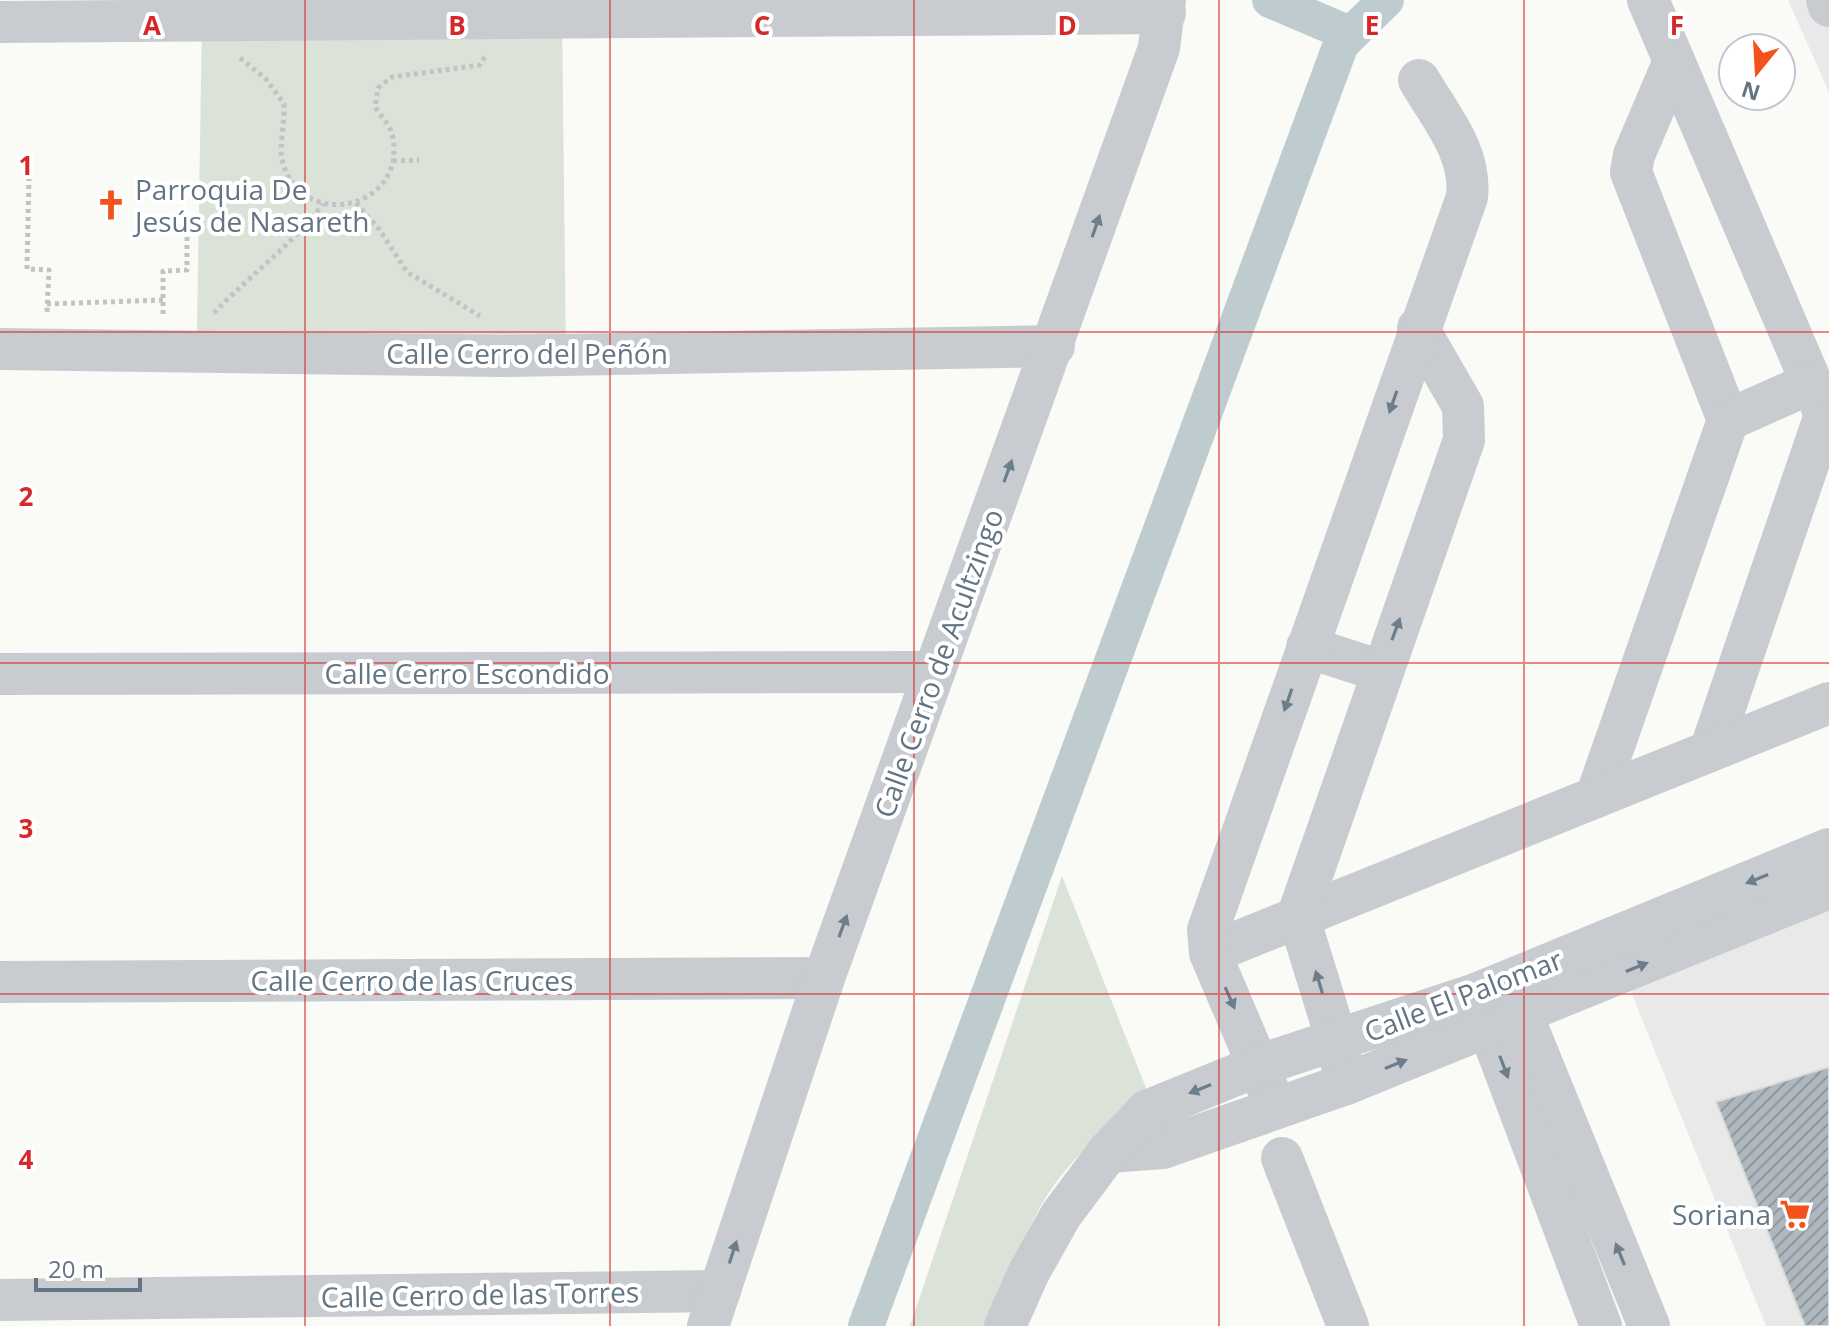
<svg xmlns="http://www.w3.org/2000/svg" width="1829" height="1326" font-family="'Open Sans',sans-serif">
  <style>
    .built { fill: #e8e9e8 }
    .green { fill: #dbe2d8 }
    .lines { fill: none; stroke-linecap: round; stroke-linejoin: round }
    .canal { stroke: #becbcf; stroke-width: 36 }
    .building { fill: url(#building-hatch); stroke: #dcdcd9; stroke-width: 2 }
    .path { stroke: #c1c4c6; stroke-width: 5; stroke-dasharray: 4 4; stroke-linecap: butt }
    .minor { stroke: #c8ccd0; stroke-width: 42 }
    .oneway { fill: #6c7e8c }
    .grid { fill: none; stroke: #d62828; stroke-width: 2; stroke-opacity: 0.55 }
    .labels { text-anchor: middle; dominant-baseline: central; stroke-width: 8; stroke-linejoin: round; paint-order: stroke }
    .poi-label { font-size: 28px; fill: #627585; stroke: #fff; text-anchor: start }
    .street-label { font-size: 28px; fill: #627585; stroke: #fff }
    .grid-label { font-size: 26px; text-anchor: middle; font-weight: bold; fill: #d62828; stroke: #fff; stroke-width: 8; stroke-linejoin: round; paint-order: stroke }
  </style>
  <defs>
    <pattern id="building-hatch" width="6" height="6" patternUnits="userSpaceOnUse" patternTransform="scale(2)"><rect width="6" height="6" fill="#adb7bd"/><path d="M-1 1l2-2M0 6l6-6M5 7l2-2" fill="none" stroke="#90999f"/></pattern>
  </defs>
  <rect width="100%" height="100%" fill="#fafaf7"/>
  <g class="built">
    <path d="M1788,0H1829V92Z"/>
    <path d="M1829,901V1326H1766L1627,982Z"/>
  </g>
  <g class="green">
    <path d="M562,17L566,357L197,331L202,20Z"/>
    <path d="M1062,876L1150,1098C1113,1125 1076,1151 1050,1191C1025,1229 1006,1283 986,1326H910Z"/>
  </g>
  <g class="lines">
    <g class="canal">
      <path d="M1270,0L1350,34"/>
      <path d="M866,1326L1341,44L1386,0"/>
    </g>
  </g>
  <path class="building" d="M1829,1067V1326H1805L1716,1102Z"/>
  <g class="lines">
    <g class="path">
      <path d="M240,58L266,79L284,104C285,120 279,147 282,160C302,235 410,208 392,134C390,125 380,115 375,107L378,88L392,77L480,65L485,57"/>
      <path d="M393,161L419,160"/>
      <path d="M29,177L27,269L49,270L47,312"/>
      <path d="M356,203L379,229L407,272L480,316"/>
      <path d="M47,304L163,300"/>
      <path d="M214,313C249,276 292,245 323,204"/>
      <path d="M163,314V271L187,270V219"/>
    </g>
    <g class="minor">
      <path d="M1648,0L1829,424"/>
      <path d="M1827,0L1829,6"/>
      <path d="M0,22L1165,13"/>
      <path d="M1674,61L1634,155L1631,172L1728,420"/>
      <path d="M0,349L502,356L1054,346"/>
      <path d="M1307,647L1381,671"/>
      <path d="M0,674L933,672"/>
      <path d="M1710,751L1825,415"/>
      <path d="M1596,797L1728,420L1811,383"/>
      <path d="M1210,953L1829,703"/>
      <path d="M0,982L824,978"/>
      <path d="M1512,990L1649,1326"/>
      <path d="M1479,1002L1601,1326"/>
      <path d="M1346,1084L1337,1041L1298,915L1464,440L1463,406L1418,328"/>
      <path d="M1276,1108L1210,953L1208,930L1467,197C1472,153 1441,117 1419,80"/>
      <path d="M1108,1152L1163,1148L1346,1084L1829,888"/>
      <path d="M1282,1158L1348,1326"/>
      <path d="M0,1300L720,1291"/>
      <path d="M708,1326L824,978L1159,48L1165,0"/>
      <path d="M1005,1326L1029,1272L1061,1215L1108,1152L1147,1111L1260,1065L1476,994L1829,849"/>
    </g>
  </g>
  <defs><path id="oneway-solid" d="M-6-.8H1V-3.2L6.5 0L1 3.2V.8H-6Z" transform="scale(2)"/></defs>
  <g class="oneway">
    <use href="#oneway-solid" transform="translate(1096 226) rotate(-71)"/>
    <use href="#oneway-solid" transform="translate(1393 402) rotate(109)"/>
    <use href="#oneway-solid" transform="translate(1008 471) rotate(-70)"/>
    <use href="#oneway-solid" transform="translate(1396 629) rotate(-70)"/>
    <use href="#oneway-solid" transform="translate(1288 700) rotate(109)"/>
    <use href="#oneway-solid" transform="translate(1757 879) rotate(158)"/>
    <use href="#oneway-solid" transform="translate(843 926) rotate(-70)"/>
    <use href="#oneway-solid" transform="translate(1637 967) rotate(-22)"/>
    <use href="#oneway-solid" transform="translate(1319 982) rotate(-107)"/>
    <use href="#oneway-solid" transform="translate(1230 998) rotate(66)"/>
    <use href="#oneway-solid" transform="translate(1396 1064) rotate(-22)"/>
    <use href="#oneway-solid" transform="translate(1504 1067) rotate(69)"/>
    <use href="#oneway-solid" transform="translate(1200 1089) rotate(158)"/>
    <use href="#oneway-solid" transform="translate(733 1252) rotate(-72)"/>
    <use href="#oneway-solid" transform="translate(1620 1254) rotate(-112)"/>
  </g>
  <path class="grid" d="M305,0V1326M610,0V1326M914,0V1326M1219,0V1326M1524,0V1326M0,332H1829M0,663H1829M0,994H1829"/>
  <defs>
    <g id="church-bare" transform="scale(2.4)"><path d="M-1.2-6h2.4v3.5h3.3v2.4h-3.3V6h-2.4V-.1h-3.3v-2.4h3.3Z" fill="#f4521d" stroke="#fff" stroke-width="2.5" paint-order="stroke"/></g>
    <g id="supermarket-bare" transform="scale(2.4)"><path d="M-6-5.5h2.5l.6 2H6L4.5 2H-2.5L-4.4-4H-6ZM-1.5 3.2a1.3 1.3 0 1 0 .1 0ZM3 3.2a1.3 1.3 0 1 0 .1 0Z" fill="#f4521d" stroke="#fff" stroke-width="2.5" paint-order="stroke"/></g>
  </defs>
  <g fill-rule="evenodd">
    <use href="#church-bare" x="111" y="205"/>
    <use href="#supermarket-bare" x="1795" y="1214"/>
  </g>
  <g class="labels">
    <g class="poi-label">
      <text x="135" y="189">Parroquia De<tspan x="135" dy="32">Jesús de Nasareth</tspan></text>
      <text x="1771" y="1214" text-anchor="end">Soriana</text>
    </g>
    <g class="street-label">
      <text x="527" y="353">Calle Cerro del Peñón</text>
      <text transform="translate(938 663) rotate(-70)">Calle Cerro de Acultzingo</text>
      <text x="467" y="673">Calle Cerro Escondido</text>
      <text x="412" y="980">Calle Cerro de las Cruces</text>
      <text transform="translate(1463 995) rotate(-21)">Calle El Palomar</text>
      <text transform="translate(480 1294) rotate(-1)">Calle Cerro de las Torres</text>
    </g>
  </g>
  <g class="grid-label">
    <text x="152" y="35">A</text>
    <text x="457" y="35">B</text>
    <text x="762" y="35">C</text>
    <text x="1067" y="35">D</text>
    <text x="1372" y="35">E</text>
    <text x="1677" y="35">F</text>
    <text x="26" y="175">1</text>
    <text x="26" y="506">2</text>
    <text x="26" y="838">3</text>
    <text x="26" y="1169">4</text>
  </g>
  <g transform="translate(1757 72) rotate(198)"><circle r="38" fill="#ffffff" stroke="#c0c8ce" stroke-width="2"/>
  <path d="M0-6L14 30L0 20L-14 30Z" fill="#f4521d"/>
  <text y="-12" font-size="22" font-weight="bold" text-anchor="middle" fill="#627585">N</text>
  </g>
  <path d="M36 1278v12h104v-12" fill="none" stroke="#627585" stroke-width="4"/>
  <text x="48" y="1278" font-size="24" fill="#627585" stroke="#ffffff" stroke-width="6" paint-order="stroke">20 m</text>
</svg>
